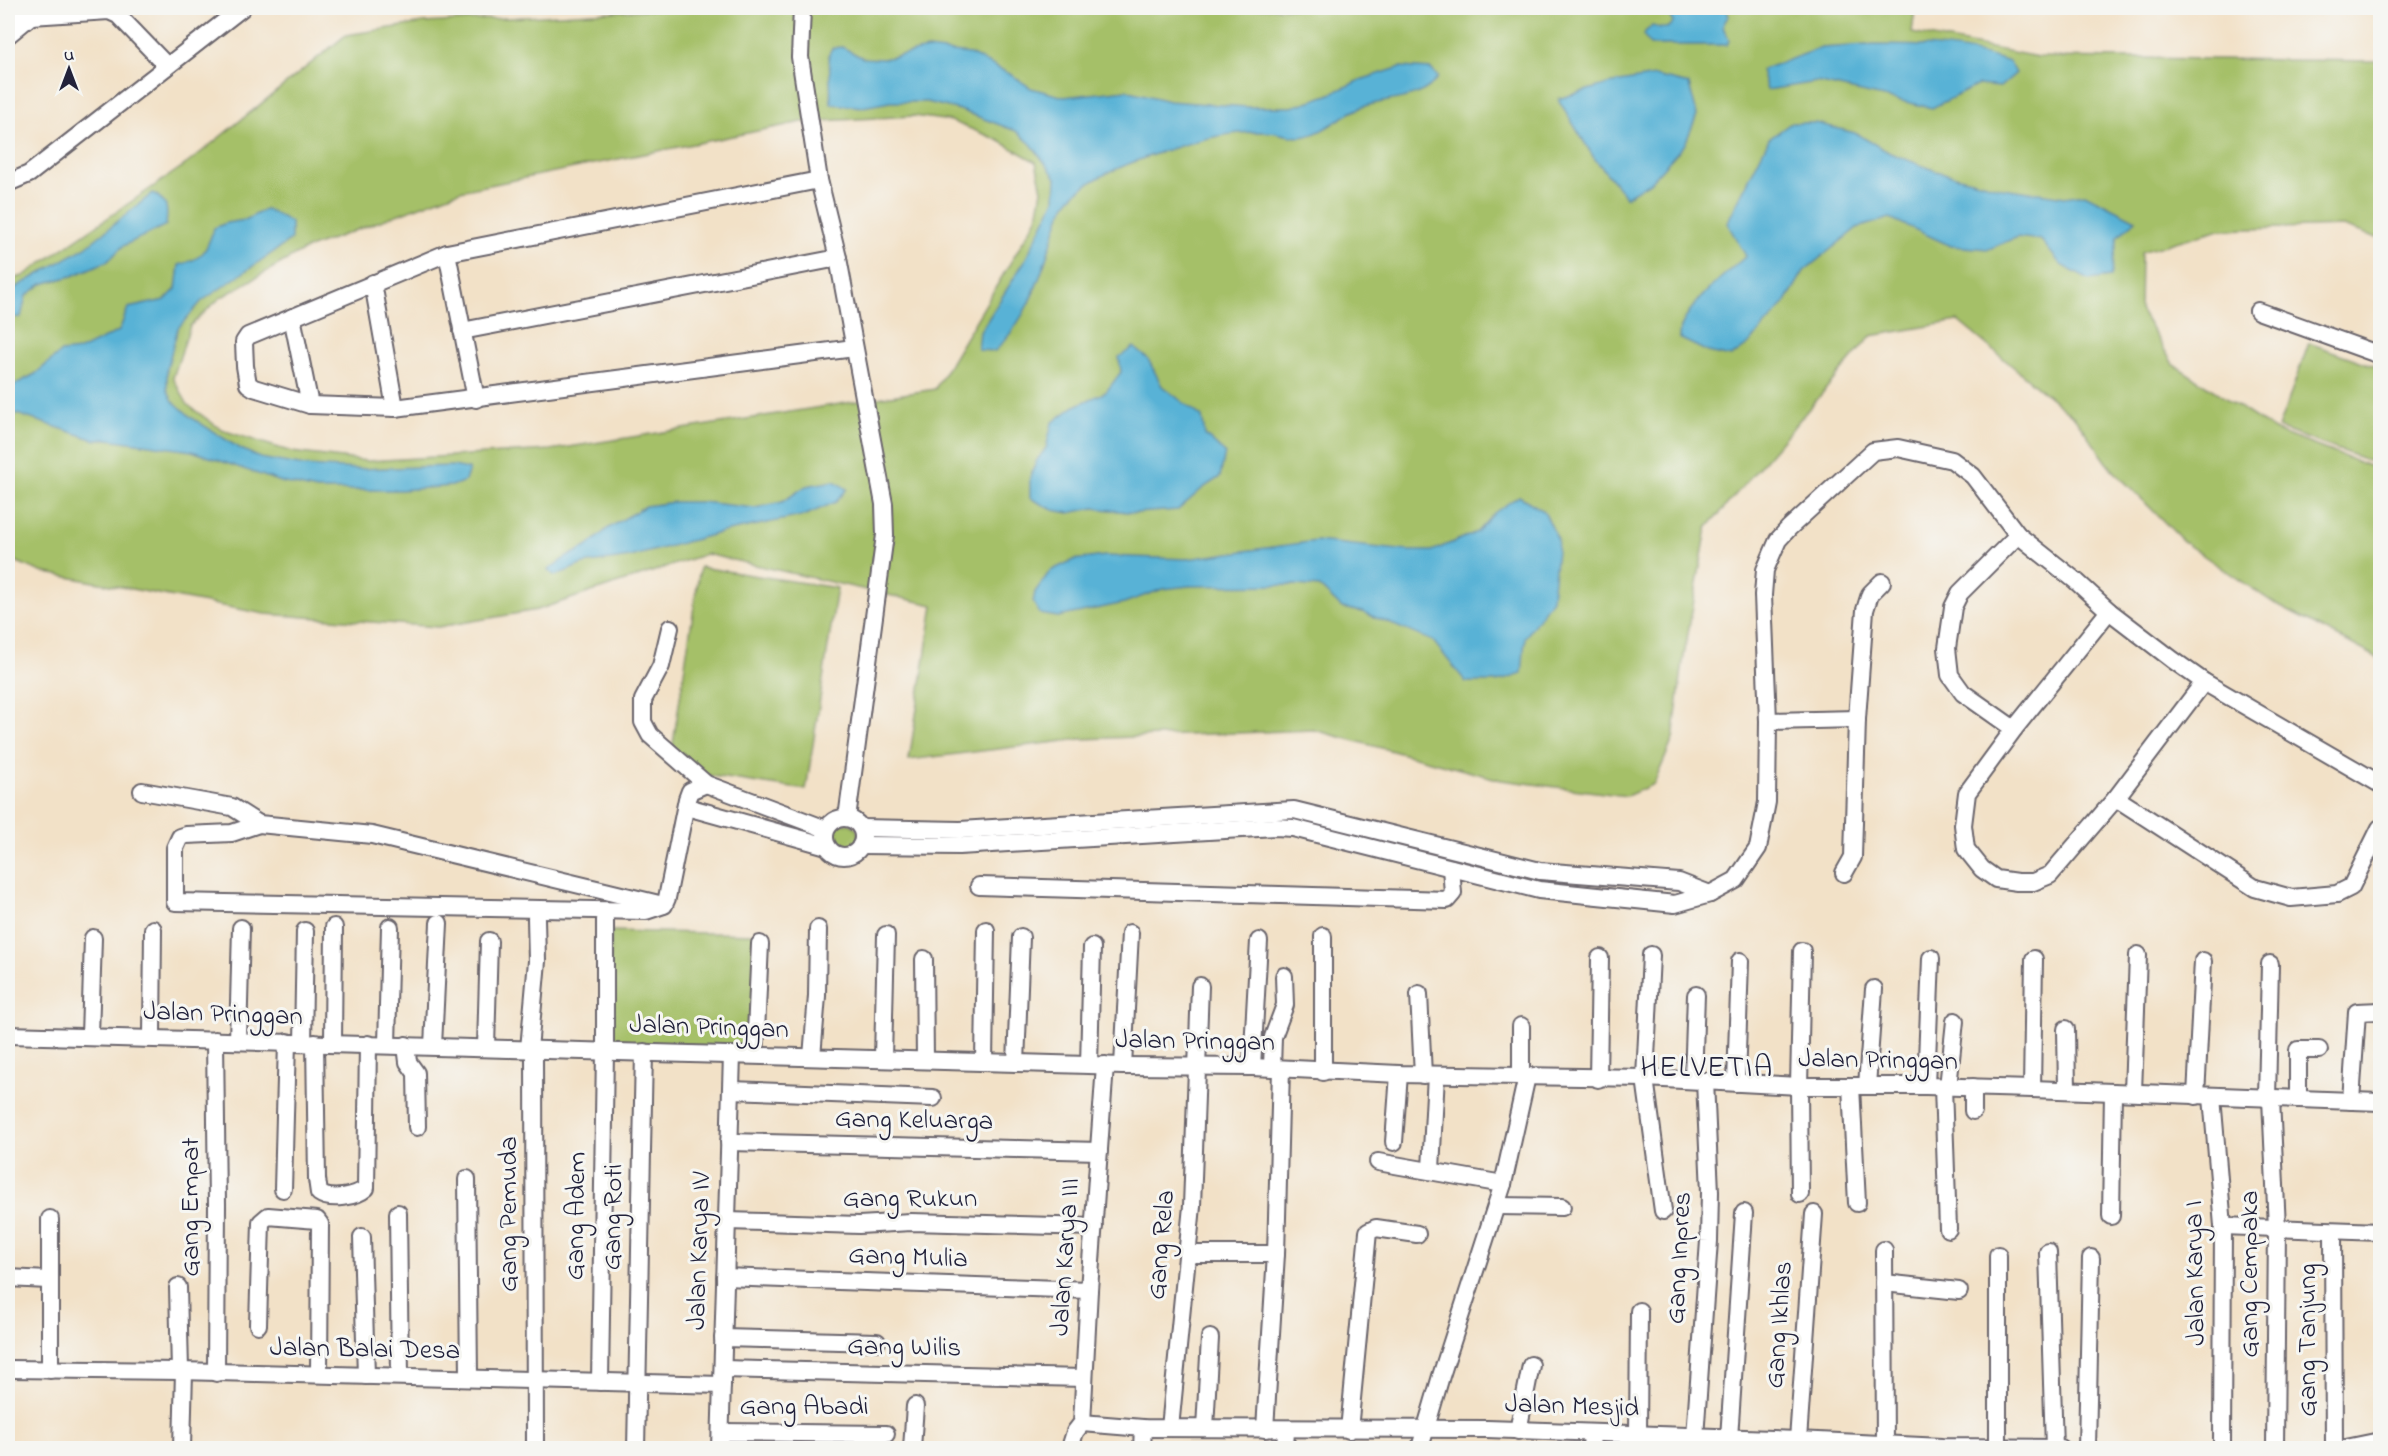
<svg xmlns="http://www.w3.org/2000/svg" width="2388" height="1456" font-family="'Indie Flower',sans-serif">
  <style>
    .green { fill: #a5c067; stroke: #647151; stroke-width: 1.5; fill-rule: evenodd }
    .water { fill: #59b2d6; stroke: #3e6a88; stroke-width: 1.5 }
    .lines { fill: none; stroke-linecap: round; stroke-linejoin: round }
    .minor-casing { stroke: #6b656c; stroke-width: 20 }
    .minor { stroke: #fff; stroke-width: 16 }
    .labels { text-anchor: middle; dominant-baseline: central; stroke-width: 6; stroke-linejoin: round; paint-order: stroke }
    .street-label { font-size: 27px; fill: #22223b; stroke: #f6f6f2 }
    .quarter-label { font-size: 30px; letter-spacing: 1.5px; fill: #22223b; stroke: #f6f6f2 }
  </style>
  <rect width="100%" height="100%" fill="#f6f6f2"/>
  <filter id="ink" filterUnits="userSpaceOnUse"><feTurbulence type="fractalNoise" baseFrequency=".0167" numOctaves="2"/><feDisplacementMap in="SourceGraphic" scale="12" xChannelSelector="R" yChannelSelector="G"/><feConvolveMatrix kernelMatrix="1 2 1 2 8 2 1 2 1" color-interpolation-filters="sRGB"/></filter>
  <filter id="wash" filterUnits="userSpaceOnUse"><feTurbulence type="fractalNoise" baseFrequency=".008" numOctaves="4" result="noise"/><feDisplacementMap in="SourceGraphic" scale="24" xChannelSelector="R" yChannelSelector="G"/><feGaussianBlur stdDeviation="1.35" result="paint"/><feColorMatrix in="noise" values="0 0 0 0 0 0 0 0 0 0 0 0 0 0 0 0 0 1.4 0 .05"/><feComposite in="paint" operator="in"/></filter>
  <g filter="url(#wash)">
    <rect width="100%" height="100%" fill="#f2e1c7"/>
    <g class="green">
      <path d="M676,8H1915L1912,33L2038,57L2380,61V239L2343,226L2217,230L2141,252L2140,310L2173,364L2276,431L2380,470V659L2277,605L2185,543L2111,468L2075,418L1958,321L1871,336L1707,528L1683,661L1673,739L1654,784L1627,796L1501,780L1314,730L1081,739L909,760L933,605L706,554L537,610L438,627L265,614L41,572L8,558V280L23,276L189,162L346,35L423,23ZM914,116L951,121L996,139L1036,162L1042,190L1037,218L935,389L550,450L367,461L292,452L222,430L188,405L173,378L190,326L220,298L306,249L460,191L802,122Z"/>
      <path d="M2309,343L2380,368V465L2278,428Z"/>
      <path d="M700,567L837,588L806,790L705,775L672,750Z"/>
      <circle cx="845" cy="837" r="14"/>
      <path d="M611,931L757,934L755,1051L608,1048Z"/>
    </g>
    <g class="water">
      <path d="M1667,8H1726L1729,16C1717,30 1727,29 1729,41L1726,45H1650L1644,36L1645,32L1652,26C1661,28 1669,31 1673,22L1667,13Z"/>
      <path d="M1867,45C1919,45 1959,45 2010,62L2016,73L2000,87L1978,85L1932,108L1817,82L1767,90L1761,70L1821,48Z"/>
      <path d="M842,47L863,58L883,59L927,49L970,54L1012,75L1031,88L1064,97L1126,90L1169,101L1247,107H1292L1328,95L1360,80L1401,67L1431,69L1438,77C1423,102 1384,98 1360,108C1340,116 1322,136 1299,137C1288,137 1278,132 1267,132C1237,131 1206,137 1177,147C1148,156 1087,176 1068,201C1059,213 1055,233 1050,247C1038,285 1024,323 995,351L978,350L980,332L1024,262L1055,200L1056,178L1031,144L1016,131L960,110L927,102H890L863,107L831,104L829,54L832,48Z"/>
      <path d="M1655,76L1689,84L1697,115L1685,144L1650,182L1626,197L1594,158L1558,99L1608,84Z"/>
      <path d="M1791,123H1816L1855,133L1890,153L1936,171L2002,188L2065,197L2085,194L2136,220L2118,237L2110,277L2089,280L2061,265L2041,240L2017,237L1989,249L1951,246L1890,218L1857,228L1804,271L1785,303L1749,344L1731,357L1708,352L1679,338C1679,310 1726,274 1746,256L1727,223L1769,139Z"/>
      <path d="M153,193C168,202 168,209 166,225L123,246L108,261L72,276L42,284L26,296L21,317L8,318V292L86,247Z"/>
      <path d="M266,209L291,222V240L202,301L178,328L167,368V389L173,401L192,418L239,448L260,458L305,466L359,469L453,466L469,469L465,481L452,486L401,490H317L281,482L192,451L108,439L95,440L8,411V388L35,374L61,352L80,350L119,331L128,308L165,300L176,289L179,265C204,258 206,252 214,228L226,223L245,220Z"/>
      <path d="M1134,347L1148,359L1162,386L1202,417L1205,435L1225,453L1220,477L1203,488L1178,510L1136,513L1094,508L1069,513L1053,510L1030,498V477L1037,460L1046,448L1052,423L1073,407L1106,392L1121,372L1119,357Z"/>
      <path d="M834,481L847,489L836,502L806,515L723,532L630,557L583,564L555,576L548,570L565,558L588,546L607,529L645,506L675,502H702L755,508L782,502L806,486Z"/>
      <path d="M1519,496L1544,511L1558,540L1552,599L1525,638L1522,674L1497,682H1466L1433,641L1362,612L1342,608L1320,587L1296,585L1189,586L1163,589L1124,603L1058,617L1040,614L1033,602L1035,592L1050,571L1073,560L1105,556L1187,559L1316,541L1409,551H1432L1477,532L1494,513Z"/>
    </g>
  </g>
  <g filter="url(#ink)">
    <g class="lines">
      <g class="minor-casing">
        <g id="minor">
          <path d="M802,8L800,57L819,180L838,258L884,504L885,535L847,818"/>
          <path d="M8,15L31,16L109,11L118,15L167,66"/>
          <path d="M8,35L31,16"/>
          <path d="M819,180L447,253L248,336L244,342L245,366L248,384L254,388L310,405L395,408L854,348"/>
          <path d="M8,183L29,174L242,8"/>
          <path d="M447,253L476,399"/>
          <path d="M373,283L395,408"/>
          <path d="M2258,311L2380,355"/>
          <path d="M292,317L310,405"/>
          <path d="M462,331L838,258"/>
          <path d="M2109,611L2014,729L1967,793L1963,825L1966,849L1982,869L1996,879L2017,882H2033L2050,875L2116,798L2204,682"/>
          <path d="M670,628L661,666L643,700V722L650,735L706,784L826,829"/>
          <path d="M1768,721L1857,719"/>
          <path d="M2014,729L1963,693L1950,675L1947,648L1953,607L1960,593L2018,535"/>
          <path d="M142,791L232,807L259,824L372,835L663,905"/>
          <path d="M2116,798L2255,888L2291,898L2337,894L2351,887L2380,828"/>
          <path d="M687,807L827,846"/>
          <circle cx="844" cy="837" r="19"/>
          <path d="M259,824L232,833L186,835L180,837L175,848V902L646,911L664,905L667,898L687,799L690,791L706,784"/>
          <path d="M861,828L960,830L1294,810L1540,871L1679,882L1710,894"/>
          <path d="M861,845L959,846L1275,827L1293,828L1539,890L1675,904L1710,894L1736,880L1758,848L1767,802L1768,721L1763,595L1765,570L1778,540L1789,528L1873,451L1898,448L1952,460L1973,476L2018,535L2076,581L2109,611L2173,660L2204,682L2380,784"/>
          <path d="M1844,873L1853,857L1857,719L1865,610L1870,594L1882,582"/>
          <path d="M979,886L1447,900L1453,893L1451,868"/>
          <path d="M1323,936V1072"/>
          <path d="M1651,955L1645,1078L1663,1211"/>
          <path d="M924,959L925,1059"/>
          <path d="M1419,994L1423,1075"/>
          <path d="M1521,1026V1076"/>
          <path d="M2066,1029L2067,1090"/>
          <path d="M8,1035L1123,1066L1252,1067L1399,1074L1645,1078L1799,1086H1926L2032,1089L2380,1102"/>
          <path d="M90,1036L93,938"/>
          <path d="M152,1038L153,929"/>
          <path d="M215,1040L217,1204L216,1373"/>
          <path d="M238,1041L241,928"/>
          <path d="M303,1043L305,931"/>
          <path d="M315,1043L317,1179L319,1193C330,1201 356,1197 366,1188L368,1044"/>
          <path d="M333,1043L334,927"/>
          <path d="M387,1045L390,927"/>
          <path d="M406,1045L408,1062L416,1073L417,1127"/>
          <path d="M433,1046L439,923"/>
          <path d="M486,1047L489,941"/>
          <path d="M529,1049L537,961L536,918"/>
          <path d="M534,1049L535,1448"/>
          <path d="M755,1055L760,944"/>
          <path d="M812,1057L817,996L818,929"/>
          <path d="M883,1058L886,935"/>
          <path d="M984,1062L986,930"/>
          <path d="M1016,1063L1021,937"/>
          <path d="M1089,1065L1092,947"/>
          <path d="M1123,1066L1130,933"/>
          <path d="M1252,1067L1259,941"/>
          <path d="M1272,1068L1273,1037L1285,1005L1284,976"/>
          <path d="M1598,1079L1600,958"/>
          <path d="M1693,1080L1696,995"/>
          <path d="M1736,1083L1740,961"/>
          <path d="M1851,1086L1857,1203"/>
          <path d="M1867,1086L1874,989"/>
          <path d="M1926,1086L1931,958"/>
          <path d="M1943,1087L1948,1229"/>
          <path d="M1948,1087L1955,1021"/>
          <path d="M2032,1089L2034,959"/>
          <path d="M731,1090L933,1098"/>
          <path d="M2133,1092L2138,955"/>
          <path d="M2196,1096L2203,961"/>
          <path d="M2212,1097L2223,1226L2222,1448"/>
          <path d="M2267,1099L2270,964"/>
          <path d="M2271,1099L2277,1228L2275,1448"/>
          <path d="M2298,1099V1050H2319"/>
          <path d="M2351,1101L2357,1012L2380,1011"/>
          <path d="M1973,1111V1087"/>
          <path d="M729,1142L1099,1151"/>
          <path d="M1394,1142L1399,1074"/>
          <path d="M1378,1162L1503,1184"/>
          <path d="M1431,1169L1436,1075"/>
          <path d="M467,1179L469,1377"/>
          <path d="M283,1189L287,1042"/>
          <path d="M1800,1194L1799,1086L1802,951"/>
          <path d="M1496,1206L1562,1207"/>
          <path d="M398,1213L400,1376"/>
          <path d="M2111,1216L2113,1092"/>
          <path d="M50,1219V1370"/>
          <path d="M727,1221L859,1225L911,1222L1094,1227"/>
          <path d="M2223,1226L2380,1232"/>
          <path d="M2333,1231L2334,1448"/>
          <path d="M362,1237L366,1376"/>
          <path d="M1884,1250L1885,1445"/>
          <path d="M2048,1252L2054,1448"/>
          <path d="M1187,1254H1276"/>
          <path d="M725,1277L1089,1290"/>
          <path d="M8,1278L48,1280"/>
          <path d="M1884,1283L1959,1291"/>
          <path d="M178,1287L180,1371"/>
          <path d="M258,1325L261,1222L268,1216L317,1220L320,1224L319,1374"/>
          <path d="M723,1338L877,1342"/>
          <path d="M8,1369L180,1371L722,1385"/>
          <path d="M723,1369L1084,1378"/>
          <path d="M600,1382L605,1051V920"/>
          <path d="M1082,1423L1143,1428L1487,1429L1798,1440L1942,1447L2061,1448"/>
          <path d="M1170,1428L1192,1206L1200,986"/>
          <path d="M1205,1428L1210,1338"/>
          <path d="M1265,1429L1276,1254L1281,1069"/>
          <path d="M1349,1430L1368,1232L1376,1228L1417,1234"/>
          <path d="M1518,1431L1531,1365"/>
          <path d="M721,1432L886,1434"/>
          <path d="M1638,1435L1639,1311"/>
          <path d="M1695,1437L1709,1241L1710,1192L1705,1081"/>
          <path d="M1729,1438L1744,1213"/>
          <path d="M1798,1440L1814,1214"/>
          <path d="M1998,1446V1255"/>
          <path d="M182,1448L184,1371"/>
          <path d="M636,1448L644,1052"/>
          <path d="M720,1448L732,1055"/>
          <path d="M912,1448L915,1406"/>
          <path d="M1070,1448L1075,1432L1082,1423L1089,1290L1105,1065"/>
          <path d="M1142,1448L1143,1428"/>
          <path d="M1285,1448L1286,1430"/>
          <path d="M1420,1448L1441,1376L1503,1184L1527,1076"/>
          <path d="M1591,1448L1592,1433"/>
          <path d="M2087,1448L2091,1258"/>
          <path d="M2346,1448L2380,1441"/>
        </g>
      </g>
      <use href="#minor" class="minor"/>
    </g>
  </g>
  <g class="labels">
    <g class="street-label">
      <text transform="translate(223 1015) rotate(2)">Jalan Pringgan</text>
      <text transform="translate(709 1028) rotate(2)">Jalan Pringgan</text>
      <text transform="translate(1195 1042) rotate(1)">Jalan Pringgan</text>
      <text transform="translate(1878 1061) rotate(1)">Jalan Pringgan</text>
      <text transform="translate(914 1121) rotate(1)">Gang Keluarga</text>
      <text x="910" y="1199">Gang Rukun</text>
      <text transform="translate(191 1207) rotate(-90)">Gang Empat</text>
      <text transform="translate(509 1214) rotate(-90)">Gang Pemuda</text>
      <text transform="translate(577 1216) rotate(-89)">Gang Adem</text>
      <text transform="translate(614 1217) rotate(-89)">Gang Roti</text>
      <text transform="translate(1162 1245) rotate(-85)">Gang Rela</text>
      <text transform="translate(700 1251) rotate(-88)">Jalan Karya IV</text>
      <text transform="translate(1066 1257) rotate(-86)">Jalan Karya III</text>
      <text transform="translate(908 1258) rotate(2)">Gang Mulia</text>
      <text transform="translate(1680 1258) rotate(-87)">Gang Inpres</text>
      <text transform="translate(2196 1273) rotate(-91)">Jalan Karya I</text>
      <text transform="translate(2250 1274) rotate(-90)">Gang Cempaka</text>
      <text transform="translate(1780 1325) rotate(-86)">Gang Ikhlas</text>
      <text transform="translate(2308 1340) rotate(-90)">Gang Tanjung</text>
      <text transform="translate(904 1348) rotate(1)">Gang Wilis</text>
      <text transform="translate(365 1350) rotate(1)">Jalan Balai Desa</text>
      <text x="804" y="1407">Gang Abadi</text>
      <text transform="translate(1572 1407) rotate(2)">Jalan Mesjid</text>
    </g>
    <g class="quarter-label">
      <text x="1707" y="1069">HELVETIA</text>
    </g>
  </g>
  <rect width="2388" height="1456" fill="none" stroke="#f6f6f2" stroke-width="30"/>
  <g transform="translate(69 69)" stroke="#f6f6f2" stroke-width="4.5" paint-order="stroke">
  <path d="M0-4.5L10 22L0 15L-10 22Z" fill="#22223b"/>
  <text y="-9" font-size="16" font-weight="bold" text-anchor="middle" fill="#22223b">U</text>
  </g>
</svg>
